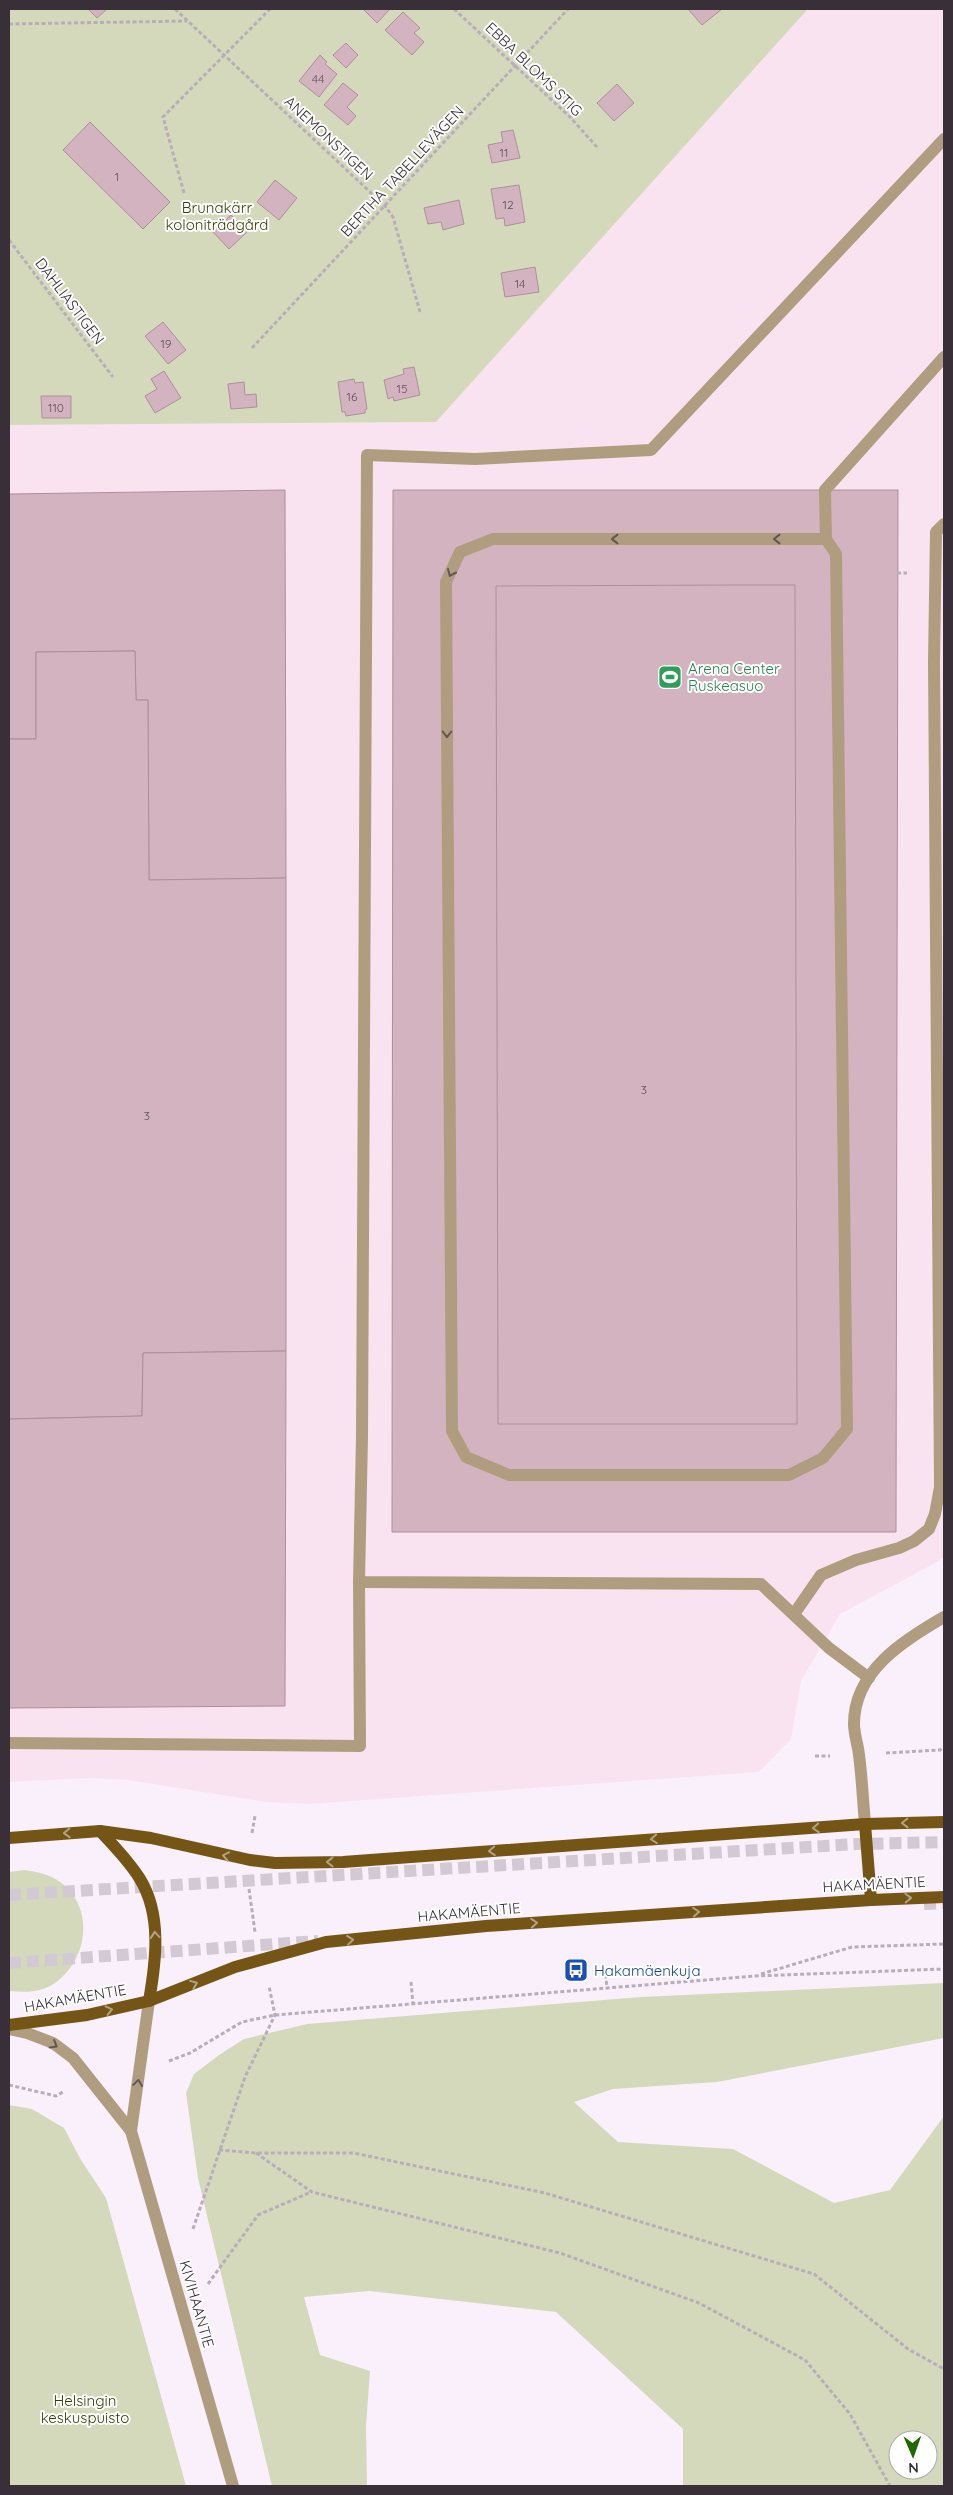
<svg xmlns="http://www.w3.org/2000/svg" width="953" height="2495" font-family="Quicksand,sans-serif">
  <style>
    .industrial { fill: #f9e3f1 }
    .green { fill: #d4d9bc; fill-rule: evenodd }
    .building { fill: #d4b3c1; stroke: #af8e9c }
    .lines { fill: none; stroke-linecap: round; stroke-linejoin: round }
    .primary-tunnel { stroke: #d3c9d4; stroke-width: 12; stroke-dasharray: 12 6; stroke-linecap: butt }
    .path { stroke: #b8aeb9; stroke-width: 3; stroke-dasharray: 4 2.5; stroke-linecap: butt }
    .lane { stroke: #b09d80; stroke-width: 12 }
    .street { stroke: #b09d80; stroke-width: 12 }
    .primary { stroke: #755516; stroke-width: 12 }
    .oneway { stroke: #625652 }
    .oneway2 { stroke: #b3a27f }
    .labels { text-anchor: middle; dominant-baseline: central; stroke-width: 4; stroke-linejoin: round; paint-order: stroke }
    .number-label { font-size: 12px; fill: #5f505b }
    .street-label { font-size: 15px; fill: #382f39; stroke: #fff }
    .park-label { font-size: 15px; fill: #373d06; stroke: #fff }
    .leisure-label { font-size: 15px; fill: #27864d; stroke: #fff; text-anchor: start }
    .transit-label { font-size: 15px; fill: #164399; stroke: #fff; text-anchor: start }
  </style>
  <rect width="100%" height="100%" fill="#faf0fb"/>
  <path class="industrial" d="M808,9H944V1556L939,1561L840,1614L801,1681L791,1739L759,1772L309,1804L266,1802L129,1780L92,1778L9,1782V425L436,422Z"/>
  <g class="green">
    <path d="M9,9H808L436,422L9,425Z"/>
    <path d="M24,1870C37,1872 49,1874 60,1882C97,1909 87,1965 50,1986C37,1993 23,1992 9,1991V1872Z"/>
    <path d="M944,1983V2038L717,2082L613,2089L574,2102L618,2142L733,2149L834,2203L890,2190L944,2116V2486H683V2429L556,2312L369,2291L304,2297L320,2355L370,2371L366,2426L367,2486H272L198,2178L186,2093L194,2074L219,2055L244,2039L307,2024L641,1997ZM898,2440H928V2470H898Z"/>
    <path d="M9,2105L32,2109L64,2128L81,2160L106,2198L186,2486H9Z"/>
  </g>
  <g class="building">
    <path d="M88,9H107L97,18Z"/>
    <path d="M365,9H390L377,23L364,10Z"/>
    <path d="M688,9H722L702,25Z"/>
    <path d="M403,12L420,28L414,33L424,42L412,55L385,30Z"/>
    <path d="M346,43L358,55L346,68L333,55Z"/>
    <path d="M320,55L327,62L325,64L337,74L319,97L299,81Z"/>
    <path d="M343,83L358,95L347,107L356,116L348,125L324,105Z"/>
    <path d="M617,84L634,103L614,121L597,103Z"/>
    <path d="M90,122L170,202L143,229L63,150Z"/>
    <path d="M513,130L520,158L492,163L488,145L503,142L501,132Z"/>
    <path d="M275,180L297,198L279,220L257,202Z"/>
    <path d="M519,185L525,222L505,226L504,218L496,219L491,189Z"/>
    <path d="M459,200L464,224L443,230L441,222L428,224L424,208Z"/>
    <path d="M231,215L247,232L229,249L213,232Z"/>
    <path d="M535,267L539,292L505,297L501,273Z"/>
    <path d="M163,322L186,350L168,364L145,336Z"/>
    <path d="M414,367L420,395L394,401L393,397L388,399L384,380L404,374L403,369Z"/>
    <path d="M164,371L181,398L155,413L145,396L157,389L151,379Z"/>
    <path d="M354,379L355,383L363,382L367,409L365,410V413L346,416L345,412H342L338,382Z"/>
    <path d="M244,382L245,395L256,394L257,407L231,409L228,384Z"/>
    <path d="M41,396H71V418H42Z"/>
    <path d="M285,490L286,878L149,880L148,700H136L135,651L36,652V739H9V494Z"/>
    <path d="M393,490H898L896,1532H392Z"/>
    <path d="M736,585H795L797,1424H498L496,586Z"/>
    <path d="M135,651L136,700H148L149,880L286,878V1351L143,1353L142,1416L9,1419V739H36V652Z"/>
    <path d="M286,1351L285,1706L9,1708V1419L142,1416L143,1353Z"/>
  </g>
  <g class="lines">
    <g class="primary-tunnel">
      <path d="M9,1895L857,1844L944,1842"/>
      <path d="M924,1904L944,1903"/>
      <path d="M9,1963L318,1941"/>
    </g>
    <g class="path">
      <path d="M175,9L385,206L393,217L420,312"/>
      <path d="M454,9L570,117L597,147"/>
      <path d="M9,24L187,21"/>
      <path d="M184,193L163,117L270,9"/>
      <path d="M9,240L113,377"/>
      <path d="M252,348L568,9"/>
      <path d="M897,573H907"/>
      <path d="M886,1753L940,1750L944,1747"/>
      <path d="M815,1756H830"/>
      <path d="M252,1833L255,1816"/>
      <path d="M249,1889L255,1932"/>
      <path d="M605,1968L607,1988"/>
      <path d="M761,1974L852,1947L944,1944"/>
      <path d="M411,1982L413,2004"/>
      <path d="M169,2061L190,2053L242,2022L275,2015L755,1976L944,1969"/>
      <path d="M9,2085L56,2096L63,2092"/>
      <path d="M219,2150L256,2153H354L545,2193L814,2274L908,2349L944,2369"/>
      <path d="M256,2153L312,2192L560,2253L699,2303L805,2360L850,2414L890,2486"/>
      <path d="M193,2229L245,2077L275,2015L269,1986"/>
      <path d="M208,2284L258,2215L311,2192"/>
    </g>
    <g class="lane">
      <path d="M826,539H493L460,552L446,582L452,1431L466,1457L509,1475H789L823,1458L847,1429L836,554L826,539L825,490L944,357"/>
      <path d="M794,1614L821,1575L856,1560L899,1548L914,1541L929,1529L935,1514L940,1487L934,661L936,532L944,524"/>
      <path d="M869,1678L829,1648L761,1584L359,1582L362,1437L367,455L475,459L651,450L944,139"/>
      <path d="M9,1743L360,1746L359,1582"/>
    </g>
    <g class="street">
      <path d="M865,1824C863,1801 862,1778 859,1755C858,1745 854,1734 854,1724C854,1671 904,1640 944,1617"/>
      <path d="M9,2029L27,2033L53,2043L73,2058L131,2131L233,2486"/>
      <path d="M131,2131L149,2001"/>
    </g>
    <g class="primary">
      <path d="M865,1824L871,1900"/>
      <path d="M100,1831C114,1846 129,1861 140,1879C162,1915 156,1961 149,2001"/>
      <path d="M9,1838L100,1831L151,1838L250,1860L275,1863L343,1862L865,1824L944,1822"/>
      <path d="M9,2025L87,2015L149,2001L235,1967L326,1942L486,1926L871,1900L944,1897"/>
    </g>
  </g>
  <defs><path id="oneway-chevron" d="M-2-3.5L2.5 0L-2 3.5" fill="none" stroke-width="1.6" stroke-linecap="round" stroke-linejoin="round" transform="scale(1.25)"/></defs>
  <g class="oneway">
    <use href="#oneway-chevron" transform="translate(615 539) rotate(180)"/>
    <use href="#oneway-chevron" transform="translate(777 539) rotate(180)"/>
    <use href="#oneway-chevron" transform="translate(451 573) rotate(114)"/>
    <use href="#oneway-chevron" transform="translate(447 734) rotate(90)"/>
    <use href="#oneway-chevron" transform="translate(54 2045) rotate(31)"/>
    <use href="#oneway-chevron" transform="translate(138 2083) rotate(-82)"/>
  </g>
  <g class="oneway2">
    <use href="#oneway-chevron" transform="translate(905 1823) rotate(179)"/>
    <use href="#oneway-chevron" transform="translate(816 1828) rotate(176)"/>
    <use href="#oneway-chevron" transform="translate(67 1833) rotate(177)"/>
    <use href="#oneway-chevron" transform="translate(654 1839) rotate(176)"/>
    <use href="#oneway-chevron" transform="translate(492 1851) rotate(176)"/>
    <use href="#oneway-chevron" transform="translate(226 1856) rotate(-169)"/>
    <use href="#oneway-chevron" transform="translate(330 1862) rotate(180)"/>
    <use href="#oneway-chevron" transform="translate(908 1898) rotate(-2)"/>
    <use href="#oneway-chevron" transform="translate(696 1912) rotate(-4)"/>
    <use href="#oneway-chevron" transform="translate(534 1923) rotate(-4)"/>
    <use href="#oneway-chevron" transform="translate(155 1935) rotate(-95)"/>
    <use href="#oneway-chevron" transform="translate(350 1940) rotate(-6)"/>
    <use href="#oneway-chevron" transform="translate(194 1984) rotate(-22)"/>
    <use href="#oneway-chevron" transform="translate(109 2010) rotate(-13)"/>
  </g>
  <defs>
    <g id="stadium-square" transform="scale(1.25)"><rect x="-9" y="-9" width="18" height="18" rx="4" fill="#2e9e5b" stroke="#fff"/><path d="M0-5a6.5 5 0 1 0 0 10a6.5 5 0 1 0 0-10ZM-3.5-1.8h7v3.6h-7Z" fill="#fff"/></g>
    <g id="bus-square" transform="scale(1.25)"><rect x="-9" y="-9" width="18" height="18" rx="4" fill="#1a4fb4" stroke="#fff"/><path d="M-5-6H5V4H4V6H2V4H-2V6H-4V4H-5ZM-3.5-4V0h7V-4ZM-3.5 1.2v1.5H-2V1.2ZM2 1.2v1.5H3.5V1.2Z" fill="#fff"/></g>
  </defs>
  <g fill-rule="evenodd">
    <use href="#stadium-square" x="670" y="677"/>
    <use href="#bus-square" x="576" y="1970"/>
  </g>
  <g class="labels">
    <g class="number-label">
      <text x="318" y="78">44</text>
      <text x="504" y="152">11</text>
      <text x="117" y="176">1</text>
      <text x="508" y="204">12</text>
      <text x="520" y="283">14</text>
      <text x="166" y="343">19</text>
      <text x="402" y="388">15</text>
      <text x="352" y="396">16</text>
      <text x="56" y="407">110</text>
      <text x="644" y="1089">3</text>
      <text x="147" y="1115">3</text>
    </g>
    <g class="street-label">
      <text transform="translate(534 69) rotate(44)">EBBA BLOMS STIG</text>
      <text transform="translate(329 138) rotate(43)">ANEMONSTIGEN</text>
      <text transform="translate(402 171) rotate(-47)">BERTHA TABELLEVÄGEN</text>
      <text transform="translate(70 301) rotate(53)">DAHLIASTIGEN</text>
      <text transform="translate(874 1884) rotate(-3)">HAKAMÄENTIE</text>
      <text transform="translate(469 1912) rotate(-5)">HAKAMÄENTIE</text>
      <text transform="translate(75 1998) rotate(-10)">HAKAMÄENTIE</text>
      <text transform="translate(197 2304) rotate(74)">KIVIHAANTIE</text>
    </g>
    <g class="park-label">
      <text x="217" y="207">Brunakärr<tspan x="217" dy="17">koloniträdgård</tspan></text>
      <text x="85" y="2400">Helsingin<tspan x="85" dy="17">keskuspuisto</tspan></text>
    </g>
    <g class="leisure-label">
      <text x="688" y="668">Arena Center<tspan x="688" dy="17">Ruskeasuo</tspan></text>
    </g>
    <g class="transit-label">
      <text x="594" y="1970">Hakamäenkuja</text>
    </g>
  </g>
  <rect width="953" height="2495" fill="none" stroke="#382f39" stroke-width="20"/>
  <g transform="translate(913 2455) rotate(178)"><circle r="24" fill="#ffffff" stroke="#afacb0"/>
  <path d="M0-4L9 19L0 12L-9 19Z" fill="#216800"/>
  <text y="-8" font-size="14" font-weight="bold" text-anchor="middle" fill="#382f39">N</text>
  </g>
</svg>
